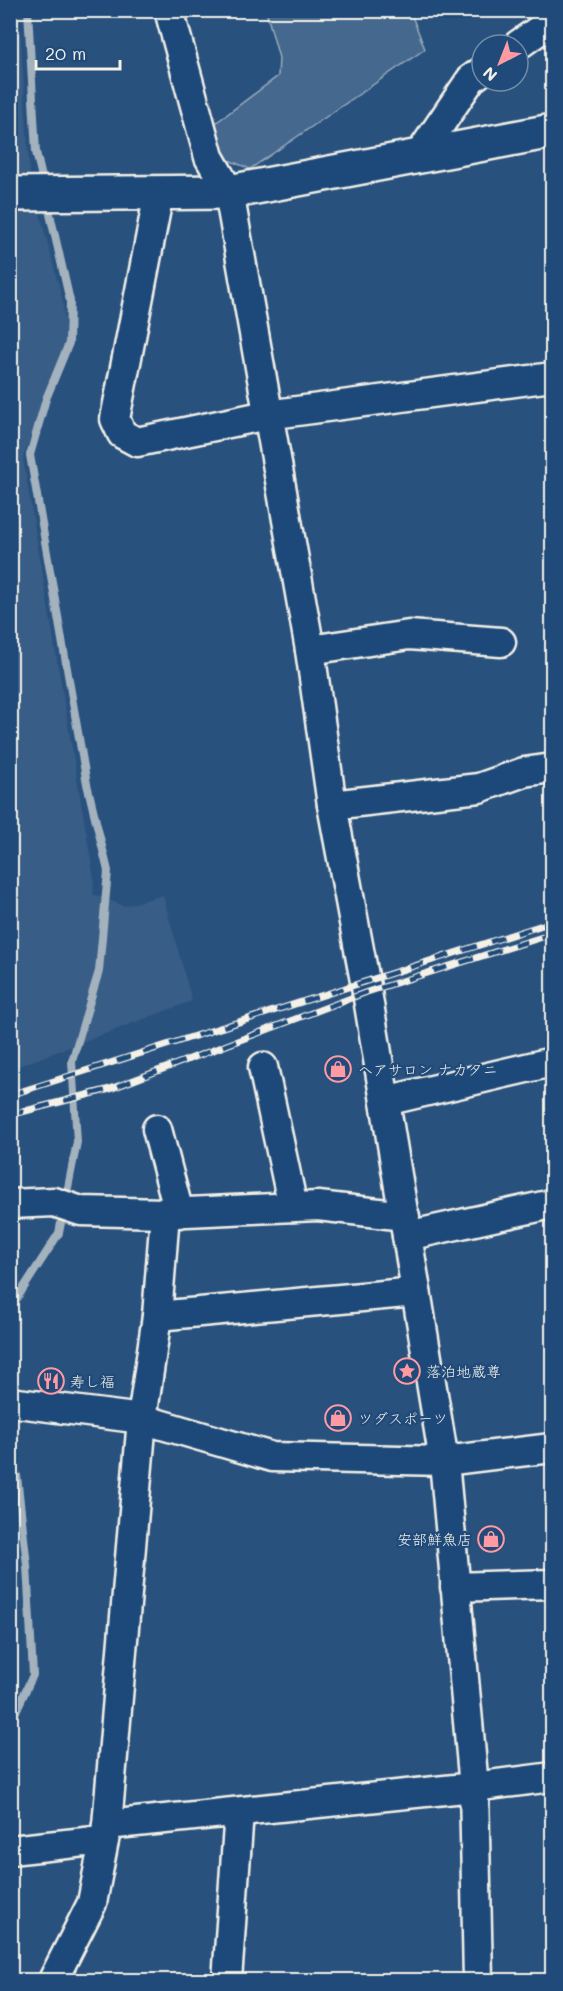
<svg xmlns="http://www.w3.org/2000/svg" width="563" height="1991" font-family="Mali,'Klee One',sans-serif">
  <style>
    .built { fill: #375d86 }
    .green { fill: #45688e; stroke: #9cacbb; stroke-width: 1.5 }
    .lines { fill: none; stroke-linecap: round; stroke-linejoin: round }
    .stream { stroke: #a4b2be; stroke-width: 8 }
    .street-casing { stroke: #f4f1e8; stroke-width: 33 }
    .secondary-casing { stroke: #f4f1e8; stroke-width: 38 }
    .street { stroke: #1f4a7a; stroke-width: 28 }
    .secondary { stroke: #1f4a7a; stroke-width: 33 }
    .rail-casing { stroke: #f4f1e8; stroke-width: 7 }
    .rail { stroke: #1f4a7a; stroke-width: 4.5; stroke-dasharray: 14; stroke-linecap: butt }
    .labels { text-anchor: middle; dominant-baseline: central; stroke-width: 4.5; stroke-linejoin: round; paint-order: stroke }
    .poi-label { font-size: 15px; fill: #f4f1e8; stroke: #1f4a7a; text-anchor: start }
  </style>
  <rect width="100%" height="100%" fill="#28517e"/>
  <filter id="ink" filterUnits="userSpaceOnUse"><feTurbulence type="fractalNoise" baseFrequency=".0167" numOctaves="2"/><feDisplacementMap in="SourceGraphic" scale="12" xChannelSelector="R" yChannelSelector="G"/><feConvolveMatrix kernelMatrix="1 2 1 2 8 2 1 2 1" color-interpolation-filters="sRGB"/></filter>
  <g filter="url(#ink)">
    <g class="built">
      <path d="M11,28H20L30,177H11Z"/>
      <path d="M39,210L63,301L66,342L23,458L94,878L93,894L124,906L163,895L192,1001L11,1069L10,211Z"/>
    </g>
    <path class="green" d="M266,11H410L425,49L250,169L226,159L213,125L278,76L279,58Z"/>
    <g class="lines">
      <g class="stream">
        <path d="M28,10L36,152L44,186"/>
        <path d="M10,1309L59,1233L77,1142L72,1061L99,971L108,871L87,784L30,455L46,399L69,343L70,301L47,201"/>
        <path d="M10,1458L17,1476L27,1565L33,1675L10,1724"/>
      </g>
      <g class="street-casing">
        <g id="street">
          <path d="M169,10L209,157L229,192L310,650L332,805L367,992L444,1461L474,1787L478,1980"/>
          <path d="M518,45L552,21"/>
          <path d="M418,157L471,79L482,71"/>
          <path d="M159,193L115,419L122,434L137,442L267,415L552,377"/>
          <path d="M310,650L409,635L501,642"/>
          <path d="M332,805L479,788L524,772L552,768"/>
          <path d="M263,1067L293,1207"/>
          <path d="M385,1101L552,1062"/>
          <path d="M157,1129L179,1213"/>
          <path d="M10,1204L54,1202L81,1211L165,1213L318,1206L405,1216"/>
          <path d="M407,1236L552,1204"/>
          <path d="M157,1316L416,1292"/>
          <path d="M10,1402L142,1419L272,1457L444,1461L552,1448"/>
          <path d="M455,1587L552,1584"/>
          <path d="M107,1825L474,1787L552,1777"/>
          <path d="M10,1850L104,1840"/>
          <path d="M53,1980L92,1903L107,1825L142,1419L157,1316L165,1213"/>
          <path d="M227,1980L239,1812"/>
        </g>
      </g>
      <g class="secondary-casing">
        <path id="secondary" d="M10,194L229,192L552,131"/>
      </g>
      <use href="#street" class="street"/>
      <use href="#secondary" class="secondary"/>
      <g class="rail-casing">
        <g id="rail">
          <path d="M10,1095L552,922"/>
          <path d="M10,1115L110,1089L367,992L552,934"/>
        </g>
      </g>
      <use href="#rail" class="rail"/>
    </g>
  </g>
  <defs>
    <g id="shop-ring" transform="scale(1.35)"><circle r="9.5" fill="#1f4a7a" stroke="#ff9aa2" stroke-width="1.5"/><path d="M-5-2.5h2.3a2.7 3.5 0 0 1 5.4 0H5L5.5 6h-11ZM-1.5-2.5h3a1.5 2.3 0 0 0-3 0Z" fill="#ff9aa2"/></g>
    <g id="sight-ring" transform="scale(1.35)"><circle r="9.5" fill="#1f4a7a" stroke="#ff9aa2" stroke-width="1.5"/><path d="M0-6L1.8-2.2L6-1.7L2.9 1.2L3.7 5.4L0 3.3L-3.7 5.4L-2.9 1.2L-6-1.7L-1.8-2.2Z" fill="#ff9aa2"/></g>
    <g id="restaurant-ring" transform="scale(1.35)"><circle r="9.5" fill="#1f4a7a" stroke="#ff9aa2" stroke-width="1.5"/><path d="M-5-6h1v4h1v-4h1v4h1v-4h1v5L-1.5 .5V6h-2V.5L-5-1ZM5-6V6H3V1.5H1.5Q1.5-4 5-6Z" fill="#ff9aa2"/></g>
  </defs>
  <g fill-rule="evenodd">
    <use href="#shop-ring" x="338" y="1069"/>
    <use href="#sight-ring" x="407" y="1371"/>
    <use href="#restaurant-ring" x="51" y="1381"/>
    <use href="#shop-ring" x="338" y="1418"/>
    <use href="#shop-ring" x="491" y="1539"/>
  </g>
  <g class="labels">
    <g class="poi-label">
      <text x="358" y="1069">ヘアサロン ナカタニ</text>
      <text x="426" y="1371">落泊地蔵尊</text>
      <text x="70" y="1381">寿し福</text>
      <text x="358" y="1418">ツダスポーツ</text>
      <text x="472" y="1539" text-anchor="end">安部鮮魚店</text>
    </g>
  </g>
  <rect width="563" height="1991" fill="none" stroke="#1f4a7a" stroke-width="36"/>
  <rect x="18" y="18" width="527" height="1955" fill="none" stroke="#f4f1e8" stroke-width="2" filter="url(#ink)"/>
  <g transform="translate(500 63) rotate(222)"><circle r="28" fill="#1f4a7a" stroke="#748da6" stroke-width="1.5"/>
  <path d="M0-4.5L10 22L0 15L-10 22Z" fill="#ff9aa2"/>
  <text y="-9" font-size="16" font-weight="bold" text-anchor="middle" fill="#f4f1e8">N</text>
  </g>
  <path d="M36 60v9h84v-9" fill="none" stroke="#f4f1e8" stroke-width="3"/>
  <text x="45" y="60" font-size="18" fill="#f4f1e8" stroke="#1f4a7a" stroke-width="4.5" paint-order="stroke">20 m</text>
</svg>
